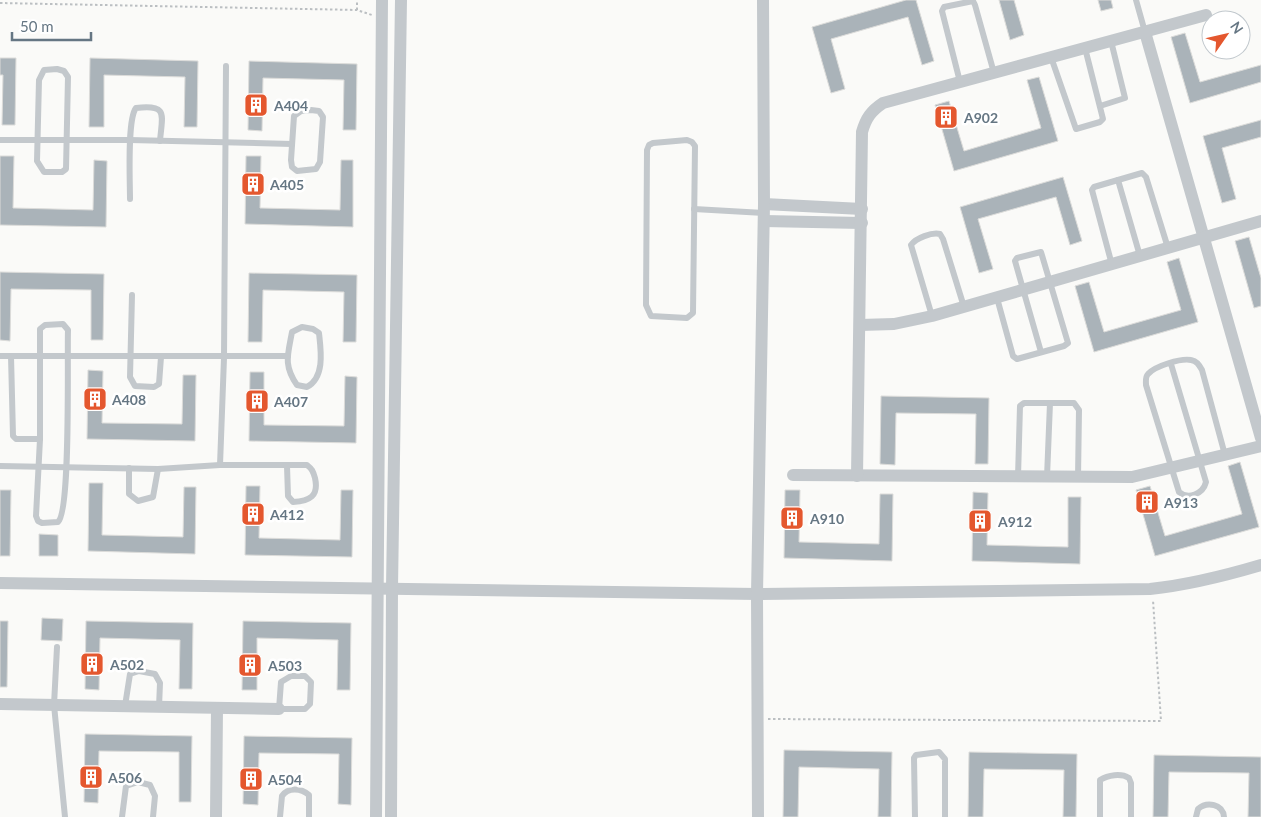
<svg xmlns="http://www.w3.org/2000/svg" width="1261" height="817" font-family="Lato,sans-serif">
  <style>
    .building { fill: #aab3b9; stroke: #dcdcda }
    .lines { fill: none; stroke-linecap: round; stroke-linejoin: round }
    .path { stroke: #bbbfc2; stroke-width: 2; stroke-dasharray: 2.5 2.5; stroke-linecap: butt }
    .service { stroke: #c3c8cc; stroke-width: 6 }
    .minor { stroke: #c3c8cc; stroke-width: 12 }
    .labels { text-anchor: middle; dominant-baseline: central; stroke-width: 5; stroke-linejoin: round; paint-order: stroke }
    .poi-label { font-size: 14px; font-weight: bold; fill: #657683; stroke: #fff; text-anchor: start }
  </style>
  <rect width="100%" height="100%" fill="#fafaf8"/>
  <g class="building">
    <path d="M906,0H916L934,61L922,65L908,17L831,39L845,89L831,93L812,27Z"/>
    <path d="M999,0H1014L1024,35L1010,40Z"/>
    <path d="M1098,0H1111L1113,8L1101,11Z"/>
    <path d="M1185,33L1200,82L1261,65V82L1190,103L1171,37Z"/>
    <path d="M0,58H16L15,125H2L3,75H0Z"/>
    <path d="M90,58L198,61L197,127H184L185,77L104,75V127H89Z"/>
    <path d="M249,61L357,64L356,130H343L344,80L263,78L262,131L248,130Z"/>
    <path d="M1039,77L1058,141L954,171L935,105L949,101L964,151L1041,128L1027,80Z"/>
    <path d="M1261,120V137L1222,148L1236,199L1222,203L1203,136Z"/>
    <path d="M0,156H14L13,208L93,210L94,160L107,161L106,227L0,225Z"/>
    <path d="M246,156H261L260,208L340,210L341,160H353V227L245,224Z"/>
    <path d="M1063,177L1082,241L1070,245L1056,197L978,219L993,269L979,273L960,207Z"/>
    <path d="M1249,237L1261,278V306L1254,308L1235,241Z"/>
    <path d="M1179,258L1198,322L1094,352L1075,286L1089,282L1104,332L1181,310L1167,262Z"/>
    <path d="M0,272L104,274L103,340H91V290L11,289L10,341L0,340Z"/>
    <path d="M249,273L357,275L356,342H343L344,292L263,290L262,342H248Z"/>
    <path d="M88,370L103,371L102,423L182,424L183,375H196L195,441L87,439Z"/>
    <path d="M250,372H264V425L344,426L345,376L357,377L356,443L249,441Z"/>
    <path d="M881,396L989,398L988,464H975L976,414L896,413L895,465L880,464Z"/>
    <path d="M1240,462L1259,527L1155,556L1136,490L1150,486L1165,536L1242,514L1228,466Z"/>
    <path d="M89,483H103L102,535L183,537L184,487H196L195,554L88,551Z"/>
    <path d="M246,486H260L259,538L340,540L341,490H353L352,557L245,555Z"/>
    <path d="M0,490H11L10,556H0Z"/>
    <path d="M785,490H800L799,542L879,544L880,494H893L892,561L784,558Z"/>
    <path d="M973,492L988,493L987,545L1068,547V497H1081L1080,564L972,561Z"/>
    <path d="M39,534L58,535V556H39Z"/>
    <path d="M42,618L63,619L62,641L41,640Z"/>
    <path d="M0,621H8L7,687H0Z"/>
    <path d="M86,621L193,623L192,689H179L180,640L100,638L99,690L85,689Z"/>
    <path d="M243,621L351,623L350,690H337L338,640L257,638V690H242Z"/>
    <path d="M85,734L192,736L191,802H179V752L99,751L98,803L84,802Z"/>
    <path d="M244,736L352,738L351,805L338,804L339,754L259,753L258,805L243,804Z"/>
    <path d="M784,750L892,752L891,817H878L879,769L799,767L798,817H783Z"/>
    <path d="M969,752L1077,754L1076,817H1063L1064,770L984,769L983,817H968Z"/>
    <path d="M1154,755L1261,757V817H1248L1249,773L1169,772L1168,817H1153Z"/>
  </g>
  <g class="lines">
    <g class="path">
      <path d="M0,3L357,10L372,15"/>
      <path d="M357,10V0"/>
      <path d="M768,719L1161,721L1153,600"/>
    </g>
    <g class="service">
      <path d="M1136,0L1145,32"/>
      <path d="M1051,57L1076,129L1100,122L1103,119L1085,48"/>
      <path d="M57,69L64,71L68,77L66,169L62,172H44L37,161L39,80L44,70Z"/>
      <path d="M960,82L942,11L944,7L973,1L975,5L994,73"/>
      <path d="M1100,106L1125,98L1111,41"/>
      <path d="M311,110L319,111L323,117L320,162L316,169L297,171L292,167L291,160L294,116L301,111Z"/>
      <path d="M0,140H130L292,144"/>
      <path d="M687,140L692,142L695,146L693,313L687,318L651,316L646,305L647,150L649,145L653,143Z"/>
      <path d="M1118,180L1140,256"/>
      <path d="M130,199C130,181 127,119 136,108C169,104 162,115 160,141"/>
      <path d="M694,209L764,213"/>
      <path d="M1112,265L1092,190L1094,187L1142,173L1146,177L1168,248"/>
      <path d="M132,295L130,377L135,386L154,387L159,384L161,357"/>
      <path d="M997,298L1013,356L1017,359L1064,346L1068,343L1041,252L1017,258L1015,261L1041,352"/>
      <path d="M932,316L911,245C916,238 932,232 940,234L943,239L964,307"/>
      <path d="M63,324L68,330C67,356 71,511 58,522L42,523L38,521L36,516L40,439V329L45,325Z"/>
      <path d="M302,327L313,329L319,333C321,351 325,377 307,387L297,385C283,365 288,354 292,332Z"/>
      <path d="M0,356H288"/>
      <path d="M11,356L13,436L16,439H40"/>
      <path d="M1171,364L1206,482C1203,494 1188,500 1179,492L1146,385C1146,381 1145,377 1148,374C1155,366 1181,358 1191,360C1197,361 1199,365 1202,370L1225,455"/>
      <path d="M220,465L224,358L226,66"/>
      <path d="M0,466L158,469L220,465H307C312,469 313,471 315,478C319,496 310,501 293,502L288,496L287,466"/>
      <path d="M129,468V494L138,501L153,497L158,469"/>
      <path d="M1018,477L1020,406L1024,403H1074L1079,410L1078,478"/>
      <path d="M1047,477L1050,403"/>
      <path d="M57,647L54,705L65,817"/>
      <path d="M291,676H305L311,682L310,704L305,709H279L281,682Z"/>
      <path d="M125,706L130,674L139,671L155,674L160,683L159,707"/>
      <path d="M122,817L126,786L138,782L150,785L155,796L153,817"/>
      <path d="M280,817L282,796C288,787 301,788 309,795V817"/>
      <path d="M915,817L914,758L916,755L939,752L945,759V817"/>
      <path d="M1100,817V780C1108,775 1121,773 1129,778L1131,783V817"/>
      <path d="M1196,817L1198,809C1207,801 1223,804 1224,817"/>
    </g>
    <g class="minor">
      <path d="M1145,32L1261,438"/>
      <path d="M764,204L862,209"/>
      <path d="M764,221L862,223"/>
      <path d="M860,325L894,324L932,316L1261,221"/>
      <path d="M793,475L1132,477L1261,446"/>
      <path d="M857,476L862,132C866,118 871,111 883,103L1206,15"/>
      <path d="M0,583L757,594L1150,589C1188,585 1224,576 1261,565"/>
      <path d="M0,704L279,709"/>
      <path d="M216,817L217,708"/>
      <path d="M376,817L382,0"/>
      <path d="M391,817L392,588L401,0"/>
      <path d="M758,817L757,594L764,204L763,0"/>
    </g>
  </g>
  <defs>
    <g id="building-square" transform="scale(1.25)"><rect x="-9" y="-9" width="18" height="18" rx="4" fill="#e4572e" stroke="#fff"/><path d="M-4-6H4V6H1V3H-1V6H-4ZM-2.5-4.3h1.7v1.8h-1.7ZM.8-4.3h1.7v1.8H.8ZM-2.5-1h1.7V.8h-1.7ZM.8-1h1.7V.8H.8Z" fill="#fff"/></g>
  </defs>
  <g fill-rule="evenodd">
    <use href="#building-square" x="256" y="105"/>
    <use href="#building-square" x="946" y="117"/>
    <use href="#building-square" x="253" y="184"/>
    <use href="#building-square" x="95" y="399"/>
    <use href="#building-square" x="257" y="401"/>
    <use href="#building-square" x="1147" y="502"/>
    <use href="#building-square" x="253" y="514"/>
    <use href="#building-square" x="792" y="518"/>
    <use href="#building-square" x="980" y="521"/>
    <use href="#building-square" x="92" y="664"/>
    <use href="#building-square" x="250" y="665"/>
    <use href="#building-square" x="91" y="777"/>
    <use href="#building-square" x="251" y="779"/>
  </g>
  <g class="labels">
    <g class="poi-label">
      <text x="274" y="105">A404</text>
      <text x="964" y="117">A902</text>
      <text x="270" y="184">A405</text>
      <text x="112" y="399">A408</text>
      <text x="274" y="401">A407</text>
      <text x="1164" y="502">A913</text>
      <text x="270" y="514">A412</text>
      <text x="810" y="518">A910</text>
      <text x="998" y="521">A912</text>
      <text x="110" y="664">A502</text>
      <text x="268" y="665">A503</text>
      <text x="108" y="777">A506</text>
      <text x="268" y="779">A504</text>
    </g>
  </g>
  <g transform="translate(1226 35) rotate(56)"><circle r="24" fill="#ffffff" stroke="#c1c8cd"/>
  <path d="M0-4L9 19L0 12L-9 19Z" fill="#e4572e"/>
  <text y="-8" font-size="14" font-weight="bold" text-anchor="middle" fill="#657683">N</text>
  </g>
  <path d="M12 32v8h79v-8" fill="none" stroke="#657683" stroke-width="2.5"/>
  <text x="20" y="32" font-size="15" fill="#657683" stroke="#ffffff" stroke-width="4" paint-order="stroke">50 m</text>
</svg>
